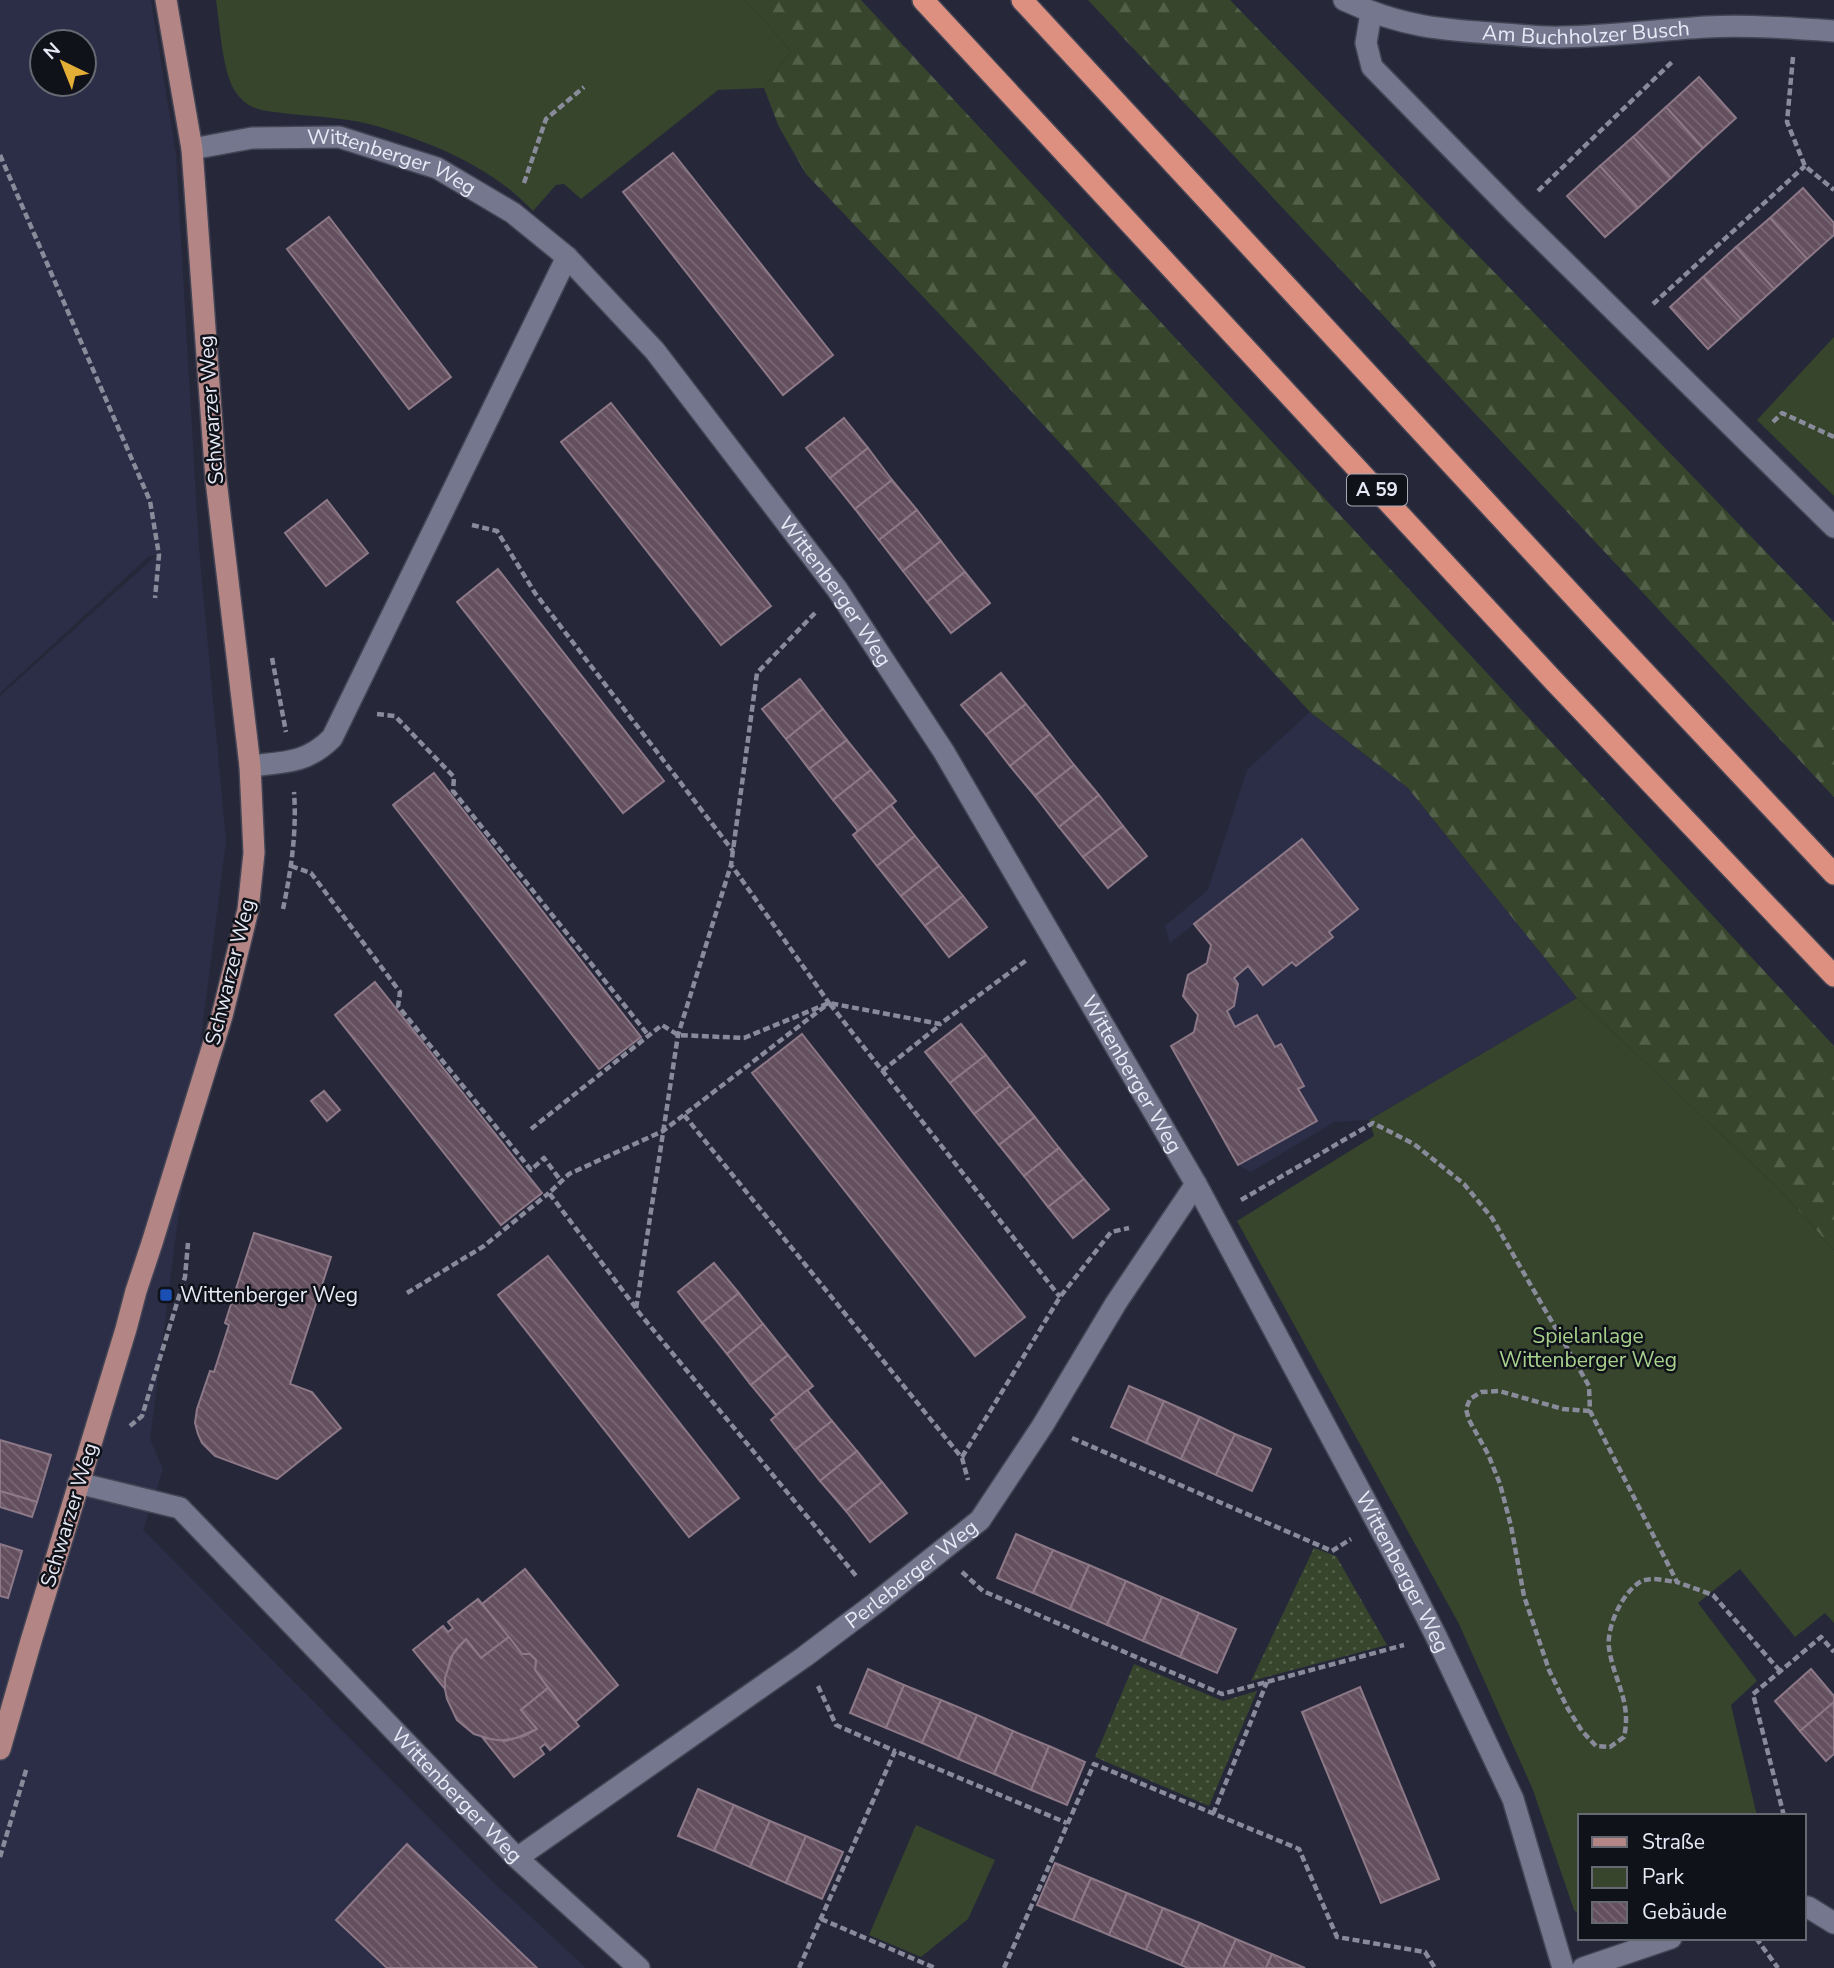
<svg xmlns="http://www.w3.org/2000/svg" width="1834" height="1968" font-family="'Nunito Sans',sans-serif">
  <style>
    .built { fill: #2c2e47; fill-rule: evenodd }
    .grass { fill: url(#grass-dots) }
    .forest { fill: url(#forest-firs) }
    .green { fill: #36452b }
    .building { fill: url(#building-back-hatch); stroke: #8d7887; stroke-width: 2 }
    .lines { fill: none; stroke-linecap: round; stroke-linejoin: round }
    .minor-casing { stroke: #434454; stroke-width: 24 }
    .major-casing { stroke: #434454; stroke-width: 24 }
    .highway-casing { stroke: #434454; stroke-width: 24 }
    .path { stroke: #898b9b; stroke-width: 4.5; stroke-dasharray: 7 3.5; stroke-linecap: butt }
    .minor { stroke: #74778d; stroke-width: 21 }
    .major { stroke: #b38685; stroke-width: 21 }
    .highway { stroke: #dd9080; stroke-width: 21 }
    .transit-dot { fill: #1a4fb4; stroke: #10121a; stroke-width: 2.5 }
    .labels { text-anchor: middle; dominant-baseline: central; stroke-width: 5; stroke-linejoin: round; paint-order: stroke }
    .shield { fill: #10121a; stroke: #a6a8b4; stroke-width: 2 }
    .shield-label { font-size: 19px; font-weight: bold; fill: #e7e9f6 }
    .street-label { font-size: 21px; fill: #e7e9f6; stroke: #10121a }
    .poi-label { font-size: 21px; fill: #e7e9f6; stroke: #10121a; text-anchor: start }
    .park-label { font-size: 21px; fill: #a8d28c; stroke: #10121a }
  </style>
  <defs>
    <pattern id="grass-dots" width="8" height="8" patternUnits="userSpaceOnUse" patternTransform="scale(1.75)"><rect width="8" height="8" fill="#36452b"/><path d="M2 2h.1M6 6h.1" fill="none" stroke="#53604a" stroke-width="1.8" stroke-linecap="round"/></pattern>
    <pattern id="forest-firs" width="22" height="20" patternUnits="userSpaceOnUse" patternTransform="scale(1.75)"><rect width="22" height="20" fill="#36452b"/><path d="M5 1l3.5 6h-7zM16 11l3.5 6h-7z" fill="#53604a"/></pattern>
    <pattern id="building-back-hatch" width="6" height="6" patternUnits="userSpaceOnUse" patternTransform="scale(1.75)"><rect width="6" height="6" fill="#634f5d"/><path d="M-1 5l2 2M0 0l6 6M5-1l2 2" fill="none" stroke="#796875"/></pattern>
  </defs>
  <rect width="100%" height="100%" fill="#26283a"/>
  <g class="built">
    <path d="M0,0H151L176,155L199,549L226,841L150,1439L163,1469L143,1530L493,1882L586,1968H0V696L157,555L148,557L0,693ZM42,42H84V84H42Z"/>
    <path d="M1310,712L1408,788L1577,998L1369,1120L1334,1122L1251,1172L1238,1165L1171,1046L1194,1032L1198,1015L1183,996L1188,975L1207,963L1211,945L1194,924L1170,943L1165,926L1208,890L1247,770Z"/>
  </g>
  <g class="grass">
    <path d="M1314,1548L1336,1556L1387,1645L1251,1681Z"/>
    <path d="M1134,1664L1223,1701L1257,1691L1209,1806L1095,1757Z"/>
  </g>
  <g class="forest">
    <path d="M745,0H861L1834,1046V1250L1780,1190L1577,998L1408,788L1310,712L970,346L806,174L779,127L764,88L791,51Z"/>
    <path d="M1088,0H1230L1834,622V797Z"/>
  </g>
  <g class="green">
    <path d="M216,0H745L791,51L764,88L718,90L581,199L564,184L556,185L533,211C493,168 435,144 380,127C351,118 319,117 290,114C278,112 264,112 253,107C247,105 240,98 237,94C222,75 220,24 216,0Z"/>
    <path d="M1834,337V496L1757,420Z"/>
    <path d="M1577,998L1780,1190L1834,1250V1623L1825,1613L1795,1637L1740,1569L1698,1603L1757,1681L1731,1705L1757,1816H1580V1915L1574,1910L1533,1790L1459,1624L1237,1221L1374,1136L1369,1120Z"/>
    <path d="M916,1825L995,1860L968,1919L921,1957L869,1935Z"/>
  </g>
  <g class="building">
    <path d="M1699,77L1736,118L1703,148L1666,107Z"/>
    <path d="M1666,107L1703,148L1671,178L1633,137Z"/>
    <path d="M1633,137L1671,178L1638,208L1600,166Z"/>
    <path d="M673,153L833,355L783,395L623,192Z"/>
    <path d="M1600,166L1638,208L1605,237L1567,196Z"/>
    <path d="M1803,188L1834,223V235L1807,259L1770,218Z"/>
    <path d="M329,217L451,377L409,409L287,249Z"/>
    <path d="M1770,218L1807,259L1774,289L1736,247Z"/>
    <path d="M1736,247L1774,289L1741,319L1703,277Z"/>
    <path d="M1703,277L1741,319L1708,349L1670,307Z"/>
    <path d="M611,403L771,606L721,645L561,442Z"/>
    <path d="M844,418L868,448L830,478L806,448Z"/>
    <path d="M868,448L892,480L855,509L830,478Z"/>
    <path d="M892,480L917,510L879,540L855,509Z"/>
    <path d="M327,500L368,553L326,586L285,533Z"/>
    <path d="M917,510L941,541L903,571L879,540Z"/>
    <path d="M941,541L965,572L927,602L903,571Z"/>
    <path d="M498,569L664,781L623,813L457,602Z"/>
    <path d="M965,572L990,603L951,633L927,602Z"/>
    <path d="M1001,673L1026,704L986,735L961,705Z"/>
    <path d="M800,679L823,709L786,739L762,709Z"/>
    <path d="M1026,704L1050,734L1010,766L986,735Z"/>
    <path d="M823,709L847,740L809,769L786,739Z"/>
    <path d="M1050,734L1074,765L1035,796L1010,766Z"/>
    <path d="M847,740L871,770L833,800L809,769Z"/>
    <path d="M1074,765L1099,795L1059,827L1035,796Z"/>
    <path d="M871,770L896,801L858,831L833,800Z"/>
    <path d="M434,773L641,1037L599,1069L393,805Z"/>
    <path d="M1099,795L1123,826L1083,857L1059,827Z"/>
    <path d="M891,805L915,836L877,866L853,835Z"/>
    <path d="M1123,826L1147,856L1108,888L1083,857Z"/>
    <path d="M915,836L939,866L901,896L877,866Z"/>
    <path d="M1302,839L1358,909L1329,932L1333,937L1296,966L1292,962L1263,985L1248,966L1234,978L1238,984L1234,1006L1227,1011L1235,1027L1257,1015L1275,1047L1281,1044L1304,1086L1298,1089L1317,1121L1238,1165L1171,1046L1194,1032L1198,1015L1183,996L1188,975L1207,963L1211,945L1194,924Z"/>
    <path d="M939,866L963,896L925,926L901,896Z"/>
    <path d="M963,896L987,927L949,957L925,926Z"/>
    <path d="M375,982L542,1193L501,1225L335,1015Z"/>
    <path d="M961,1024L986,1055L950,1083L925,1052Z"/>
    <path d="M802,1034L1025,1317L975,1356L752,1073Z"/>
    <path d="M986,1055L1010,1086L974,1114L950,1083Z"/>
    <path d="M1010,1086L1035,1117L999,1145L974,1114Z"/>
    <path d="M324,1091L340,1110L327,1121L311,1101Z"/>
    <path d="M1035,1117L1059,1148L1024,1176L999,1145Z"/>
    <path d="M1059,1148L1084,1179L1048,1207L1024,1176Z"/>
    <path d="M1084,1179L1109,1209L1073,1238L1048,1207Z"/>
    <path d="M254,1233L331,1257L290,1384L312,1392L341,1428L277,1479L215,1456L202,1443L198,1434L195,1423L197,1409L210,1371L214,1372L229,1325L225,1323Z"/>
    <path d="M548,1256L739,1498L689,1537L498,1295Z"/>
    <path d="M714,1263L739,1293L702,1323L678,1292Z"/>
    <path d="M739,1293L763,1324L727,1354L702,1323Z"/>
    <path d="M763,1324L788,1355L751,1385L727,1354Z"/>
    <path d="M788,1355L813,1386L776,1415L751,1385Z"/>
    <path d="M1129,1386L1164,1401L1146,1443L1111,1427Z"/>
    <path d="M807,1390L832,1421L795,1450L771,1420Z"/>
    <path d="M1164,1401L1200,1417L1181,1459L1146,1443Z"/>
    <path d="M1200,1417L1235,1434L1216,1475L1181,1459Z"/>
    <path d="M832,1421L857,1451L820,1481L795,1450Z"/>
    <path d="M1235,1434L1271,1449L1252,1491L1216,1475Z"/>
    <path d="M0,1440L51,1455L37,1502L0,1491Z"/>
    <path d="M857,1451L882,1482L846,1511L820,1481Z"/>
    <path d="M882,1482L907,1513L870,1542L846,1511Z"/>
    <path d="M0,1491L37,1502L32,1517L0,1507Z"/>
    <path d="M1016,1534L1053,1550L1033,1593L997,1578Z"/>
    <path d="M0,1544L22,1551L8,1598L0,1596Z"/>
    <path d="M1053,1550L1089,1565L1070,1609L1033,1593Z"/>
    <path d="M1089,1565L1126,1581L1107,1625L1070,1609Z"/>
    <path d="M525,1569L618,1685L575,1722L535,1670L536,1660L530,1654H522L482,1604Z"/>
    <path d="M1126,1581L1162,1597L1143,1641L1107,1625Z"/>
    <path d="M1162,1597L1199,1613L1180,1657L1143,1641Z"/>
    <path d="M478,1599L509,1637L481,1658L466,1639L458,1647L450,1659L445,1689L413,1650L443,1626L448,1632L453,1628L448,1622Z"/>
    <path d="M1199,1613L1236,1629L1217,1673L1180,1657Z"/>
    <path d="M509,1637L522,1654H530L536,1660L535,1670L548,1688L521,1710L537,1729L516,1738L497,1741L474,1734L457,1720L447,1699L445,1689V1678L453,1654L466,1639L481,1658Z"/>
    <path d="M868,1669L904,1685L886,1728L850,1713Z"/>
    <path d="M1811,1669L1834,1696V1702L1800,1731L1775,1701Z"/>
    <path d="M904,1685L941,1700L922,1743L886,1728Z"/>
    <path d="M1360,1687L1439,1879L1381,1903L1302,1712Z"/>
    <path d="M548,1688L579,1726L550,1750L545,1744L540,1748L544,1754L514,1777L483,1738L505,1741L524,1736L537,1729L521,1710Z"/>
    <path d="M941,1700L977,1715L958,1759L922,1743Z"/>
    <path d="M1834,1702V1754L1826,1761L1800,1731Z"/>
    <path d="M977,1715L1013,1731L994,1774L958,1759Z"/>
    <path d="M1013,1731L1049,1746L1031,1790L994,1774Z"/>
    <path d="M1049,1746L1085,1762L1067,1805L1031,1790Z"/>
    <path d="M698,1789L734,1805L714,1851L678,1836Z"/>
    <path d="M734,1805L770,1821L750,1867L714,1851Z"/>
    <path d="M770,1821L806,1836L786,1883L750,1867Z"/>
    <path d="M806,1836L843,1852L822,1899L786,1883Z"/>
    <path d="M407,1844L537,1968H387L336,1920Z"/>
    <path d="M1055,1863L1091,1878L1073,1920L1037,1905Z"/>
    <path d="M1091,1878L1127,1893L1109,1935L1073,1920Z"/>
    <path d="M1127,1893L1163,1908L1146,1950L1109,1935Z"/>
    <path d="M1163,1908L1200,1923L1181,1965L1146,1950Z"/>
    <path d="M1200,1923L1236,1939L1223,1968H1188L1181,1965Z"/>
    <path d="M1236,1939L1272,1954L1266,1968H1223Z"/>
    <path d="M1272,1954L1305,1968H1266Z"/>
  </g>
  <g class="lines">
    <g class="minor-casing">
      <g id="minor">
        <path id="s1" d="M1344,0C1401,27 1442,30 1504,34C1523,35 1543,38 1562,37C1610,36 1658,30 1706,27C1748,25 1792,28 1834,31"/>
        <path d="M1371,13L1366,43L1372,67L1515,213L1834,527"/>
        <path id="s2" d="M192,149L252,138L339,137L437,168L513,213L567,257L655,351L837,589L944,752L1196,1184L1405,1575L1436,1636L1513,1799L1563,1968"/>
        <path d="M250,766C284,762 306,764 332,738L567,257"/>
        <path id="s3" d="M78,1483L180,1508L517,1858L639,1968"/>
        <path id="s4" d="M517,1858L804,1657L877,1602L980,1520L1043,1425L1116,1303L1196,1184"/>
        <path d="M1804,1907H1808L1834,1923"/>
        <path d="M1583,1968L1671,1938"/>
      </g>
    </g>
    <g class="major-casing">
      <path id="major" d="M0,1749L31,1641L126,1329L136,1291L152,1243L222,1016L248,910L254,853L250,766L216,480L192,149L166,0"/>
    </g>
    <g class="highway-casing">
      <g id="highway">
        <path d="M923,0L1552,679L1834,976"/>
        <path d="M1022,0L1604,629L1834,874"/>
      </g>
    </g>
    <g class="path">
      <path d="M1793,57L1787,122L1805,166L1834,190"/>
      <path d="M0,155L150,501L159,555L155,598"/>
      <path d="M524,183L546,119L584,87"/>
      <path d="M1538,191L1673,61"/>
      <path d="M1653,304L1805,166"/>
      <path d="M1773,422L1782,413L1834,437"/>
      <path d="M472,525L497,531L535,593L733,851"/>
      <path d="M815,613L757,673L731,865L678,1035L636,1309L857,1577"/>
      <path d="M272,658L286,732"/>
      <path d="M377,714L395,716L454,777L453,791L649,1036"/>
      <path d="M291,866L311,873L400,992L398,1006L531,1170L544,1158L561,1181"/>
      <path d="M283,909C291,871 297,831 294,792"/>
      <path d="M830,1004L1060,1297"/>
      <path d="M882,1071L940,1025"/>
      <path d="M684,1115L962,1458L968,1480"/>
      <path d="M531,1129L662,1025L678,1035L744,1038L829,1003L940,1024L1028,959"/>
      <path d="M1241,1200L1373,1123L1414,1144L1464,1184L1492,1218L1589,1386L1590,1411L1677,1582L1713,1595L1780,1671"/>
      <path d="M407,1293L484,1246L549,1193"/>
      <path d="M636,1308L549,1193L569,1174L663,1131L829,1003L732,866"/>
      <path d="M1590,1411L1563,1409L1499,1391L1481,1392L1470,1399L1466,1409L1469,1420L1488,1454L1500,1484L1511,1526L1524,1596L1549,1670L1568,1709L1582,1731L1596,1746L1610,1747L1624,1737C1632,1701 1614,1682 1609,1648C1606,1628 1622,1593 1640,1582C1650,1576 1666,1581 1677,1582"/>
      <path d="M130,1426L142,1416L185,1277L188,1243"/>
      <path d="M1072,1438L1332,1551L1351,1539"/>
      <path d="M962,1457L1060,1297L1111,1232L1129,1228"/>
      <path d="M962,1572L983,1591L1222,1694L1404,1645"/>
      <path d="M818,1686L836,1725L895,1751"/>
      <path d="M1213,1814L1267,1682"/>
      <path d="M1784,1816L1753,1694L1821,1637L1834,1652"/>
      <path d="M0,1857L27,1767"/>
      <path d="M821,1919L935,1968"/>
      <path d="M1756,1938L1778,1968"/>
      <path d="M799,1968L895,1751L1067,1823"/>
      <path d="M1004,1968L1094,1764L1299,1849L1337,1937L1425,1952L1435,1968"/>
    </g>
    <use href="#minor" class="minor"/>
    <use href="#major" class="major"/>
    <use href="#highway" class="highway"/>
  </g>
  <rect class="transit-dot" x="159" y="1288" width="14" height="14" rx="3.5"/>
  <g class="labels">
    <rect class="shield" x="1347" y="474.5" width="60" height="31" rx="5"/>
    <g class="shield-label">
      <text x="1377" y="490">A 59</text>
    </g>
    <g class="street-label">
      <text stroke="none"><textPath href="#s1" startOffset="247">Am Buchholzer Busch</textPath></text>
      <text stroke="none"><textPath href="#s2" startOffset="205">Wittenberger Weg</textPath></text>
      <text transform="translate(211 410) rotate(-94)">Schwarzer Weg</text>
      <text stroke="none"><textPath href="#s2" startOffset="838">Wittenberger Weg</textPath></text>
      <text transform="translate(230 972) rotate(-76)">Schwarzer Weg</text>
      <text stroke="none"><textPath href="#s2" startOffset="1405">Wittenberger Weg</textPath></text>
      <text transform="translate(69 1515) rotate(-73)">Schwarzer Weg</text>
      <text stroke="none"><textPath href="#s2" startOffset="1972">Wittenberger Weg</textPath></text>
      <text stroke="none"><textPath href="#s4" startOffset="486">Perleberger Weg</textPath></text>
      <text stroke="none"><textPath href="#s3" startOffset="504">Wittenberger Weg</textPath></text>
    </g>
    <g class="poi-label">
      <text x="180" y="1295">Wittenberger Weg</text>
    </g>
    <g class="park-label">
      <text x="1588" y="1336">Spielanlage<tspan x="1588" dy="24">Wittenberger Weg</tspan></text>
    </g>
  </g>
  <rect x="1578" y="1814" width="228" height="126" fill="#10121a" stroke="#666872" stroke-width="2"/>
  <rect x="1592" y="1837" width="35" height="10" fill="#b38685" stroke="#666872" stroke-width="2"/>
  <text x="1642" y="1849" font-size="21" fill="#e7e9f6">Straße</text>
  <rect x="1592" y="1867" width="35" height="21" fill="#36452b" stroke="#666872" stroke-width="2"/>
  <text x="1642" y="1884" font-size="21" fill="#e7e9f6">Park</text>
  <rect x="1592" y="1902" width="35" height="21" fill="url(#building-back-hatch)" stroke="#666872" stroke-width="2"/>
  <text x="1642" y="1919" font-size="21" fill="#e7e9f6">Gebäude</text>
  <g transform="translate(63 63) rotate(317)"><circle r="33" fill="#10121a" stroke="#666872" stroke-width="2"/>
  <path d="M0-5L12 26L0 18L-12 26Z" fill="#e3ae35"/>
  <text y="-10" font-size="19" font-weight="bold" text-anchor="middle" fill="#e7e9f6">N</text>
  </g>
</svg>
